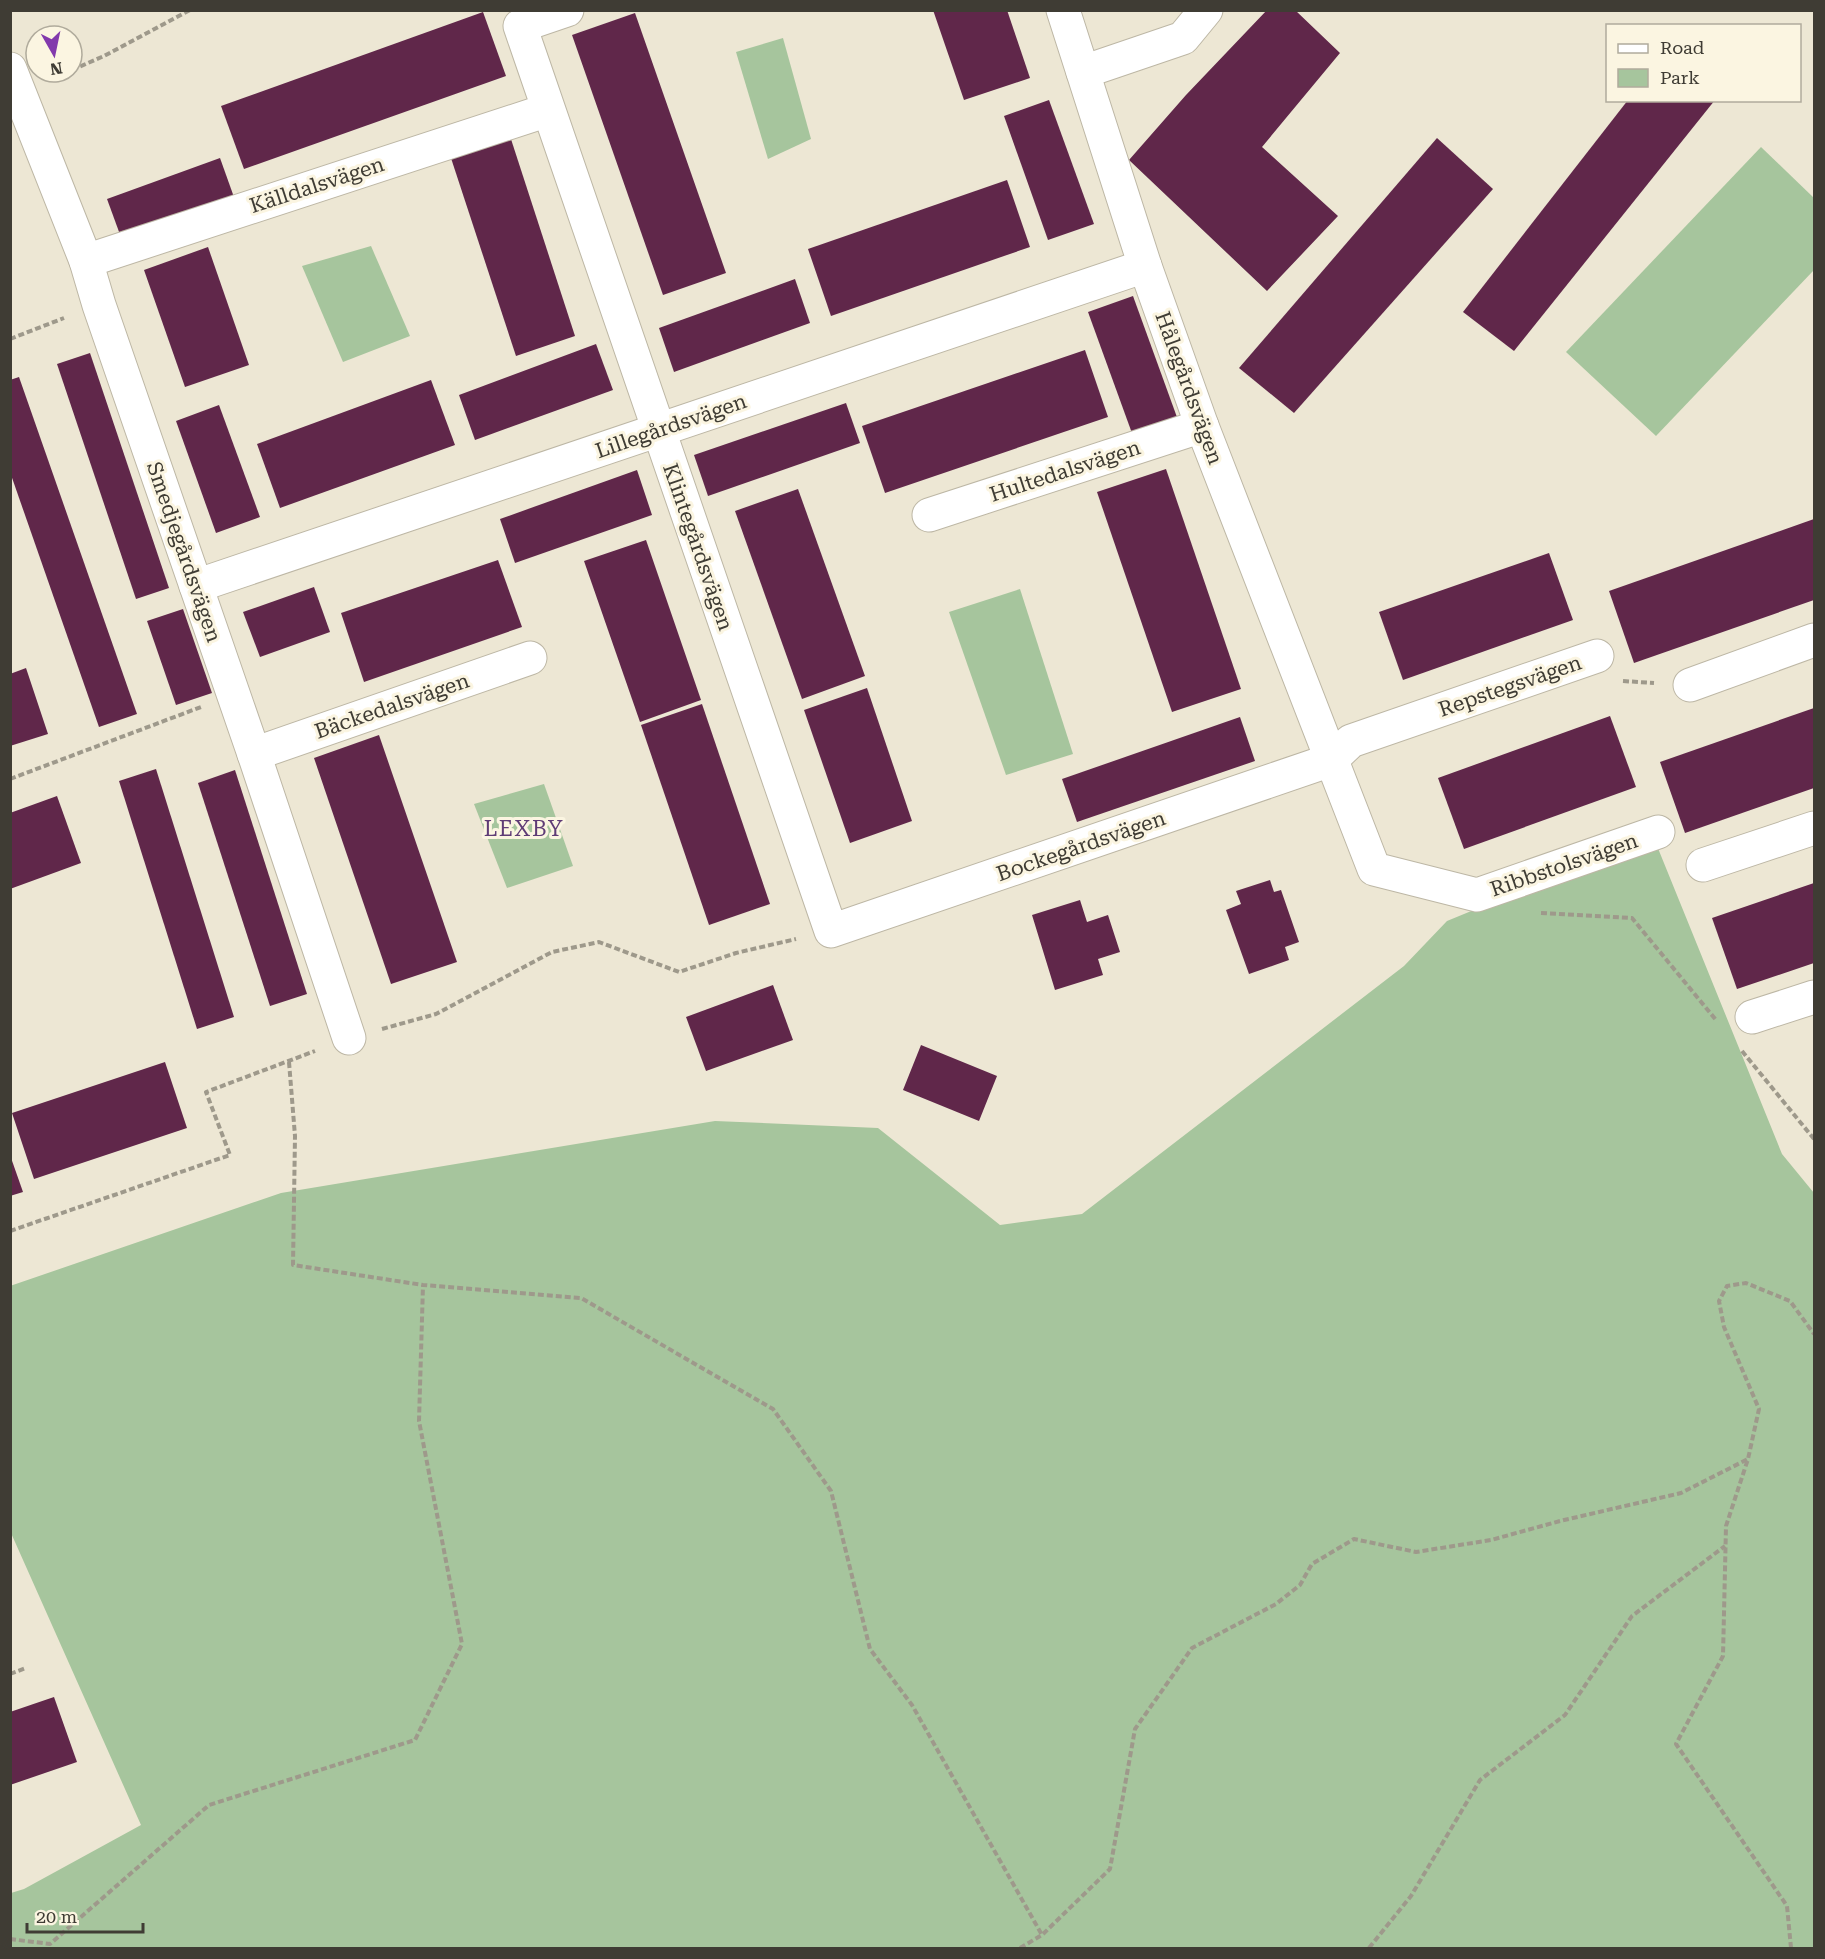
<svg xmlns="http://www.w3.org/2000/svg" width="1825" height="1959" font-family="'Roboto Serif',serif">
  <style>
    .green { fill: #a6c59d }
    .building { fill: #60274a }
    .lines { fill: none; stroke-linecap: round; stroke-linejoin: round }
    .minor-casing { stroke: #bdb7a5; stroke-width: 35 }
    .path { stroke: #9e998b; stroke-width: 4; stroke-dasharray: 6 3; stroke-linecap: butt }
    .minor { stroke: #fff; stroke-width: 33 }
    .labels { text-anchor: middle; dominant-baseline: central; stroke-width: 6; stroke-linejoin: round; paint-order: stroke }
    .street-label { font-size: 21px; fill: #3f3c34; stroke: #fbf5e1 }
    .neighbourhood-label { font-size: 22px; letter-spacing: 1.5px; fill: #5f3c76; stroke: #fbf5e1 }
  </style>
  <rect width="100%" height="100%" fill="#ede7d4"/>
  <g class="green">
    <path d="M783,38L811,139L768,159L736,52Z"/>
    <path d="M1761,147L1814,198V270L1656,436L1566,352Z"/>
    <path d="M371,246L410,336L343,362L302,266Z"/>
    <path d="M1020,589L1073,754L1006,775L949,612Z"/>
    <path d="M544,784L573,866L507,888L474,804Z"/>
    <path d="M1653,836L1782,1154L1814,1193V1948H11V1893L24,1889L141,1825L11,1533L10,1286L281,1193L715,1121L878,1128L1000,1225L1082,1214L1404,966L1447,921Z"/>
  </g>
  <g class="building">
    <path d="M933,10H1007L1030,78L964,100Z"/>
    <path d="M1267,10H1295L1340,53L1262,147L1338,216L1267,291L1129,160L1186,95Z"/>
    <path d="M483,12L506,76L244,169L221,106Z"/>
    <path d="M635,13L726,273L663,295L572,35Z"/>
    <path d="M1049,100L1094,224L1048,240L1004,116Z"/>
    <path d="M1628,100H1715L1514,351L1463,312Z"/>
    <path d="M509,133L575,336L516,356L449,152Z"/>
    <path d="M1437,138L1493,189L1294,413L1239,368Z"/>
    <path d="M220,158L235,200L122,240L107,199Z"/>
    <path d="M1007,180L1030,247L831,316L808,249Z"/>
    <path d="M208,247L249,365L185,387L144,270Z"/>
    <path d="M795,279L810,323L674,372L659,328Z"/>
    <path d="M1133,296L1178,420L1133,436L1088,312Z"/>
    <path d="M596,344L613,390L475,440L459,395Z"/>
    <path d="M1085,350L1108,417L885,493L862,426Z"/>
    <path d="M90,353L169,588L136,599L57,364Z"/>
    <path d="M19,377L137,714L99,727L10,472V380Z"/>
    <path d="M431,380L455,445L280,508L257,444Z"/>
    <path d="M846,403L860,443L708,496L694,455Z"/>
    <path d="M219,405L260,517L216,533L176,421Z"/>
    <path d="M1166,469L1241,689L1172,712L1097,492Z"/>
    <path d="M637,470L652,515L515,563L500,519Z"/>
    <path d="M798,489L865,676L802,699L735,511Z"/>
    <path d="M1814,519V600L1634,663L1609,591Z"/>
    <path d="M646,540L701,700L640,722L584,561Z"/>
    <path d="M1549,553L1573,620L1403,680L1379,612Z"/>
    <path d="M498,560L522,627L364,682L341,613Z"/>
    <path d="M314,587L330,632L260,657L243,612Z"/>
    <path d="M183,609L212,693L176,705L147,621Z"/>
    <path d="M26,668L48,734L10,746V674Z"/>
    <path d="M867,688L912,821L850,843L804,710Z"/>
    <path d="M702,704L770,904L709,925L641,725Z"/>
    <path d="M1814,708V788L1685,833L1660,762Z"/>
    <path d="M1610,716L1636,787L1464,849L1438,778Z"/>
    <path d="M1240,717L1255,761L1077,822L1062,779Z"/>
    <path d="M379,735L457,962L391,984L314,758Z"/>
    <path d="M156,769L234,1017L197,1029L119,781Z"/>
    <path d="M235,770L307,994L270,1006L198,783Z"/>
    <path d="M57,796L81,863L10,889V813Z"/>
    <path d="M1270,880L1274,892L1281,890L1299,942L1285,947L1289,960L1249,974L1226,910L1241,904L1236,891Z"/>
    <path d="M1814,883V963L1737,989L1712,918Z"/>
    <path d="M1080,900L1087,922L1108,915L1120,952L1098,959L1103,975L1055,990L1032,915Z"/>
    <path d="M773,985L793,1040L706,1071L686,1017Z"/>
    <path d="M921,1045L997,1076L979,1121L903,1090Z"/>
    <path d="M165,1062L187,1128L34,1179L12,1113Z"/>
    <path d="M10,1155L23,1192L10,1196Z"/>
    <path d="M54,1697L77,1762L10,1785V1712Z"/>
  </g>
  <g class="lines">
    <g class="minor-casing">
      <g id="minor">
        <path d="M567,10L520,26L831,931L1331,760L1351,741L1597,656"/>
        <path d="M1063,10L1145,266L1202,426L1374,869L1477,895L1658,832"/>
        <path d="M10,69L86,261L99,305L254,754L349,1038"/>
        <path d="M1083,72L1183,38L1206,10"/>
        <path d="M86,261L548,110"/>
        <path d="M929,515L1202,426"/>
        <path d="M196,586L1145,266"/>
        <path d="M1690,685L1814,640"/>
        <path d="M254,754L530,658"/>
        <path d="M1703,865L1814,828"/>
        <path d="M1752,1017L1814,997"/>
      </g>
    </g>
    <g class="path">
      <path d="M72,70L104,56L190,10"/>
      <path d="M51,79L67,72"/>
      <path d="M10,339L64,318"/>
      <path d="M1623,681L1654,683"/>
      <path d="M10,779L201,707"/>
      <path d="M1541,913L1632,918L1716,1020"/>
      <path d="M382,1029L436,1014L552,952L599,942L679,972L736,953L796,939"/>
      <path d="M1742,1051L1814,1139"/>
      <path d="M289,1062L295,1136L293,1265L423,1285L581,1298L773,1409L831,1491L870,1649L912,1705L1042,1935"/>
      <path d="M10,1231L230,1155L206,1092L315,1051"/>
      <path d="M10,1674L26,1668"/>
      <path d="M10,1939L50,1944L209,1805L415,1740L462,1644L419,1421L423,1285"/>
      <path d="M1020,1948L1042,1935L1110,1869L1135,1729L1192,1648L1276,1604L1300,1585L1312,1564L1354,1539L1416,1552L1491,1540L1560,1521L1681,1493L1748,1459"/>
      <path d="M1369,1948L1411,1896L1480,1780L1565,1715L1632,1616L1725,1546"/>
      <path d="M1791,1948L1787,1906L1676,1744L1723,1656L1726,1526L1748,1459L1759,1409L1724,1327L1719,1301L1727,1286L1746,1283L1790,1301L1814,1334"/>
    </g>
    <use href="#minor" class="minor"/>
  </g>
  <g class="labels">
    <g class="street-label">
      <text transform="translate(317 185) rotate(-18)">Källdalsvägen</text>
      <text transform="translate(1189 388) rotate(70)">Hålegårdsvägen</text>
      <text transform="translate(671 426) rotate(-19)">Lillegårdsvägen</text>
      <text transform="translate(1065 471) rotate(-18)">Hultedalsvägen</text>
      <text transform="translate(698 547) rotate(71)">Klintegårdsvägen</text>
      <text transform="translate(184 552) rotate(71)">Smedjegårdsvägen</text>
      <text transform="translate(1510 686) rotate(-19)">Repstegsvägen</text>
      <text transform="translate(392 706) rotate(-19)">Bäckedalsvägen</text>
      <text transform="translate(1081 846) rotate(-19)">Bockegårdsvägen</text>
      <text transform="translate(1564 865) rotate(-19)">Ribbstolsvägen</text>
    </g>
    <g class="neighbourhood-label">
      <text x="524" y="828">LEXBY</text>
    </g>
  </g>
  <rect width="1825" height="1959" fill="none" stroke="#3f3c34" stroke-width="24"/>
  <rect x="1606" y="24" width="195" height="78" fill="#fbf5e1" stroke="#b0ab9c" stroke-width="1.5"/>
  <rect x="1618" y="44" width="30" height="9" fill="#ffffff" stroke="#b0ab9c" stroke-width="1.5"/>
  <text x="1660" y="54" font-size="18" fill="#3f3c34">Road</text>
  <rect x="1618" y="69" width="30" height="18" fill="#a6c59d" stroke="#b0ab9c" stroke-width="1.5"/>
  <text x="1660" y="84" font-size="18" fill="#3f3c34">Park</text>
  <g transform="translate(54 54) rotate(171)"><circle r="28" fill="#fbf5e1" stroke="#b0ab9c" stroke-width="1.5"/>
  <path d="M0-4.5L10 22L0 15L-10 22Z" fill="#8239ac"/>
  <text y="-9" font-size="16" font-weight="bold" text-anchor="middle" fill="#3f3c34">N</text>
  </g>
  <path d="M27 1923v9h116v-9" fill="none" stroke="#3f3c34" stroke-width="3"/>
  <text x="36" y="1923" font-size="18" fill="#3f3c34" stroke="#fbf5e1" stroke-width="4.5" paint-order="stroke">20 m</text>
</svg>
